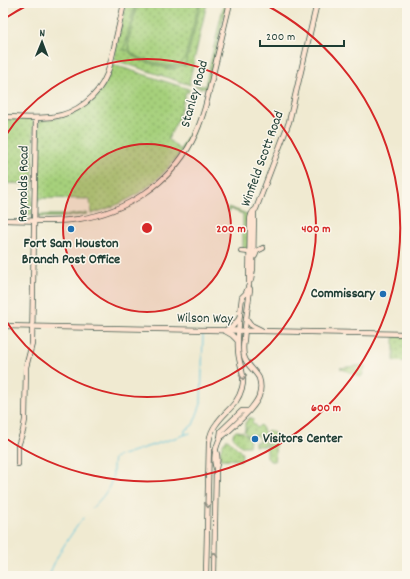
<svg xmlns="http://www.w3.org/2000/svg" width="410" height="579" font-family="Dekko,sans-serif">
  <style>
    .grass { fill: url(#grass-dots); stroke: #628658 }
    .garden { fill: #a6d07c; stroke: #628658 }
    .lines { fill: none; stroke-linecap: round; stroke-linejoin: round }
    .stream { stroke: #60c4dd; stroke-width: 1 }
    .secondary-casing { stroke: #3e574c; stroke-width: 6 }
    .secondary { stroke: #fde4d1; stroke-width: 4.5 }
    .oneway { stroke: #8e9082 }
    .ring { fill: none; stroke: #d62828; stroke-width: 2 }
    .poi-dot { fill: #1f6fb2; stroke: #fbf7ec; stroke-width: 1.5 }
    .labels { text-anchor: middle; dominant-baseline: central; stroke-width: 3; stroke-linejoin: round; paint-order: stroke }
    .street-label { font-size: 14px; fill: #1f3d34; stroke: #fbf7ec }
    .poi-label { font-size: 14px; font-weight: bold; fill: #1f3d34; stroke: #fbf7ec }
    .centre { fill: #d62828; stroke: #fbf7ec; stroke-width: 2 }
    .ring-label { font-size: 12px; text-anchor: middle; font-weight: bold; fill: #d62828; stroke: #fbf7ec; stroke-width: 3; stroke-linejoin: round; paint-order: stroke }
  </style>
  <defs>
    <pattern id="grass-dots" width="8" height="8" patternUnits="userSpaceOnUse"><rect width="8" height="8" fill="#a6d07c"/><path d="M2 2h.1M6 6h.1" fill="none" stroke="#87aa66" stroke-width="1.8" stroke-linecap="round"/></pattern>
  </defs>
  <rect width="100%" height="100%" fill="#fbf7ec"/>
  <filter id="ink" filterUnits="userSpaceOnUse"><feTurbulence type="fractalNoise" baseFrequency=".025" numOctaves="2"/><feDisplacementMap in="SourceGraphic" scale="8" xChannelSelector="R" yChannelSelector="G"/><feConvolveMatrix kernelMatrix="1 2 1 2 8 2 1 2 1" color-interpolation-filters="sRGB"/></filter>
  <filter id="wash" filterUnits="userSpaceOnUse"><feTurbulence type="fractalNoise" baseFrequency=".012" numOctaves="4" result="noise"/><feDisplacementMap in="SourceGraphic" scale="16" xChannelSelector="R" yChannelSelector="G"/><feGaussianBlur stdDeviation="0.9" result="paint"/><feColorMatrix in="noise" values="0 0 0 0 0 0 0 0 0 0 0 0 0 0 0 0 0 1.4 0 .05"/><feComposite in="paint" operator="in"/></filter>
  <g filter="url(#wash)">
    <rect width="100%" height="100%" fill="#f0ead1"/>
    <g class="grass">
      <path d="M126,3H135L124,50L127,48L136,58L166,68L170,69L176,68L184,63L185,66L201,3H207L189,83L191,84L190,85L118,61L114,59Z"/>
      <path d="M137,3H199L186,56C184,61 180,65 175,66C169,68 140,59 134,55C131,53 129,48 128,44Z"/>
      <path d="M224,3H227L208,86L206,89L201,88L195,86V85L205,86Z"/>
      <path d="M114,65L189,89V92H186L178,119L168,139L180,150L194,124L195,125C194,134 187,144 181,152C156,186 131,202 91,214L90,199L38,198L39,200L38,201L37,199L39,121C63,119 87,110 101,90C106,83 109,75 112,67Z"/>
      <path d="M3,118L31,119L34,122L32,215H28V184L3,183Z"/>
      <path d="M228,207L245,213L248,217V249L247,250H243V214L230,209L229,212L228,211Z"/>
      <path d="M37,212L39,215H67L86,213L87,214L63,217H40L37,216Z"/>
      <path d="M394,336H407V362L394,361Z"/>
      <path d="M363,365L365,366V368L362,376L360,377L340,368Z"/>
      <path d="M249,418H252L254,420L252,422L257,428L260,425C266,431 265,438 265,446H255V442H259V437L258,436L252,435V437H249L244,431L249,427L245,430V423Z"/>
      <path d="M268,430L274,433L276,436L275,459L274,461H270L267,457V431Z"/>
      <path d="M236,431L243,432L250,439L249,446H241L233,437V434Z"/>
      <path d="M227,439L229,440L241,452L242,454L241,460L220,459C220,452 221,444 227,439Z"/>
    </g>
    <path class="garden" d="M135,3H137L128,42C128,46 129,50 133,54C139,59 159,64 167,66C175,67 181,65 185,58L199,3H201L185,66H183L184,64C178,68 173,69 166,68C154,64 134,61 127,49L126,51L124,50Z"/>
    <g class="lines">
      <g class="stream">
        <path d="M185,434V430L193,425L201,404L203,334"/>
        <path d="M92,508C102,498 111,489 113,474C113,468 113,463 114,458L116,457L190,433"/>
        <path d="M49,576C56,555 70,536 83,518"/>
      </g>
    </g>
  </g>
  <g filter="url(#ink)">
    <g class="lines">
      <g class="secondary-casing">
        <g id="secondary">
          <path d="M3,117C19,117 36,119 52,117C76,114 98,97 107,74C110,66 112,56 114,48C117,33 121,18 124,3"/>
          <path d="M3,220C28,220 54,223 79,219C126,212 170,183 192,141C203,120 208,97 213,74C219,50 224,27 230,3"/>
          <path d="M241,251L249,252"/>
          <path d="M255,256L257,251L263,248"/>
          <path d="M251,280L253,269L254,211"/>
          <path d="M246,318L251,325L261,330"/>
          <path d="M3,326L407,334"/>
          <path d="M227,329L232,327L239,319"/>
          <path d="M225,331L232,335L238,341"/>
          <path d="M220,438C231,430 240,420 249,411C253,406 257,402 259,396C261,390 261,384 259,378C255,370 246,365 244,356C243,351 243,345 244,340C245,323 248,306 250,289"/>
          <path d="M220,438L221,431L242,411H248"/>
          <path d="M18,464V446L23,431L25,420L26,367L32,344L36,118"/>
          <path d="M216,468C212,457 216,446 221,436"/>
          <path d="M206,576L209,442C210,435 213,428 217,423C227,409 237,406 242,388C246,374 238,363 238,349C237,332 240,314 242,297L246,293L249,285L250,222C250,217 251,212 256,209L289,122L317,3"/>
          <path d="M214,576L216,468C218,462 218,457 216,451"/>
        </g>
      </g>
      <use href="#secondary" class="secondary"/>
    </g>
    <defs><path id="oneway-chevron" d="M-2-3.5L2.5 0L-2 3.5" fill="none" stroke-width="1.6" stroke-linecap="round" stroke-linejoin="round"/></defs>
    <g class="oneway">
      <use href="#oneway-chevron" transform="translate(243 377) rotate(88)"/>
      <use href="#oneway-chevron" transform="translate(208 505) rotate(91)"/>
      <use href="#oneway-chevron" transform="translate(214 555) rotate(-89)"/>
    </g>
  </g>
  <circle cx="147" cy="228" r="84" fill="#d62828" fill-opacity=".12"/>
  <g class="ring">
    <circle cx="147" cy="228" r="84"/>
    <path d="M4 138A169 169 0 1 1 4 318"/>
    <path d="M4 19A253 253 0 0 1 30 4M264 4A253 253 0 1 1 4 437"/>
  </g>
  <g class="poi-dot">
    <circle cx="71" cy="229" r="4"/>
    <circle cx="383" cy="294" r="4"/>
    <circle cx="255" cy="439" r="4"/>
  </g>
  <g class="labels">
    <g class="street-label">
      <text transform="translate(195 94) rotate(-74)">Stanley Road</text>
      <text transform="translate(263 159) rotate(-70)">Winfield Scott Road</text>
      <text transform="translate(24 184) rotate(-89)">Reynolds Road</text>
      <text transform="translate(205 319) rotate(1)">Wilson Way</text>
    </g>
    <g class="poi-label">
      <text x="71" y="244">Fort Sam Houston<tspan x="71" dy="16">Branch Post Office</tspan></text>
      <text x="375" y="294" text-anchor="end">Commissary</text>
      <text x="263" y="439" text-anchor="start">Visitors Center</text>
    </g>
  </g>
  <circle cx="147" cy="228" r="6" class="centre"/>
  <g class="ring-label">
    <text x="231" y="232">200 m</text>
    <text x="316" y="232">400 m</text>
    <text x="326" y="411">600 m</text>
  </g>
  <rect width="410" height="579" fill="none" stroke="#fbf7ec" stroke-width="16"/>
  <g transform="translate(42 42) rotate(1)" stroke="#fbf7ec" stroke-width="3" paint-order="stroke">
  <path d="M0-3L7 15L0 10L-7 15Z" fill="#1f3d34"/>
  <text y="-6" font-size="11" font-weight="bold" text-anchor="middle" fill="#1f3d34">N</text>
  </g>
  <path d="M260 40v6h84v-6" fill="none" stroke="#1f3d34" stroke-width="2"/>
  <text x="266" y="40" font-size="12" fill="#1f3d34" stroke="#fbf7ec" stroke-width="3" paint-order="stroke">200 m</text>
</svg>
